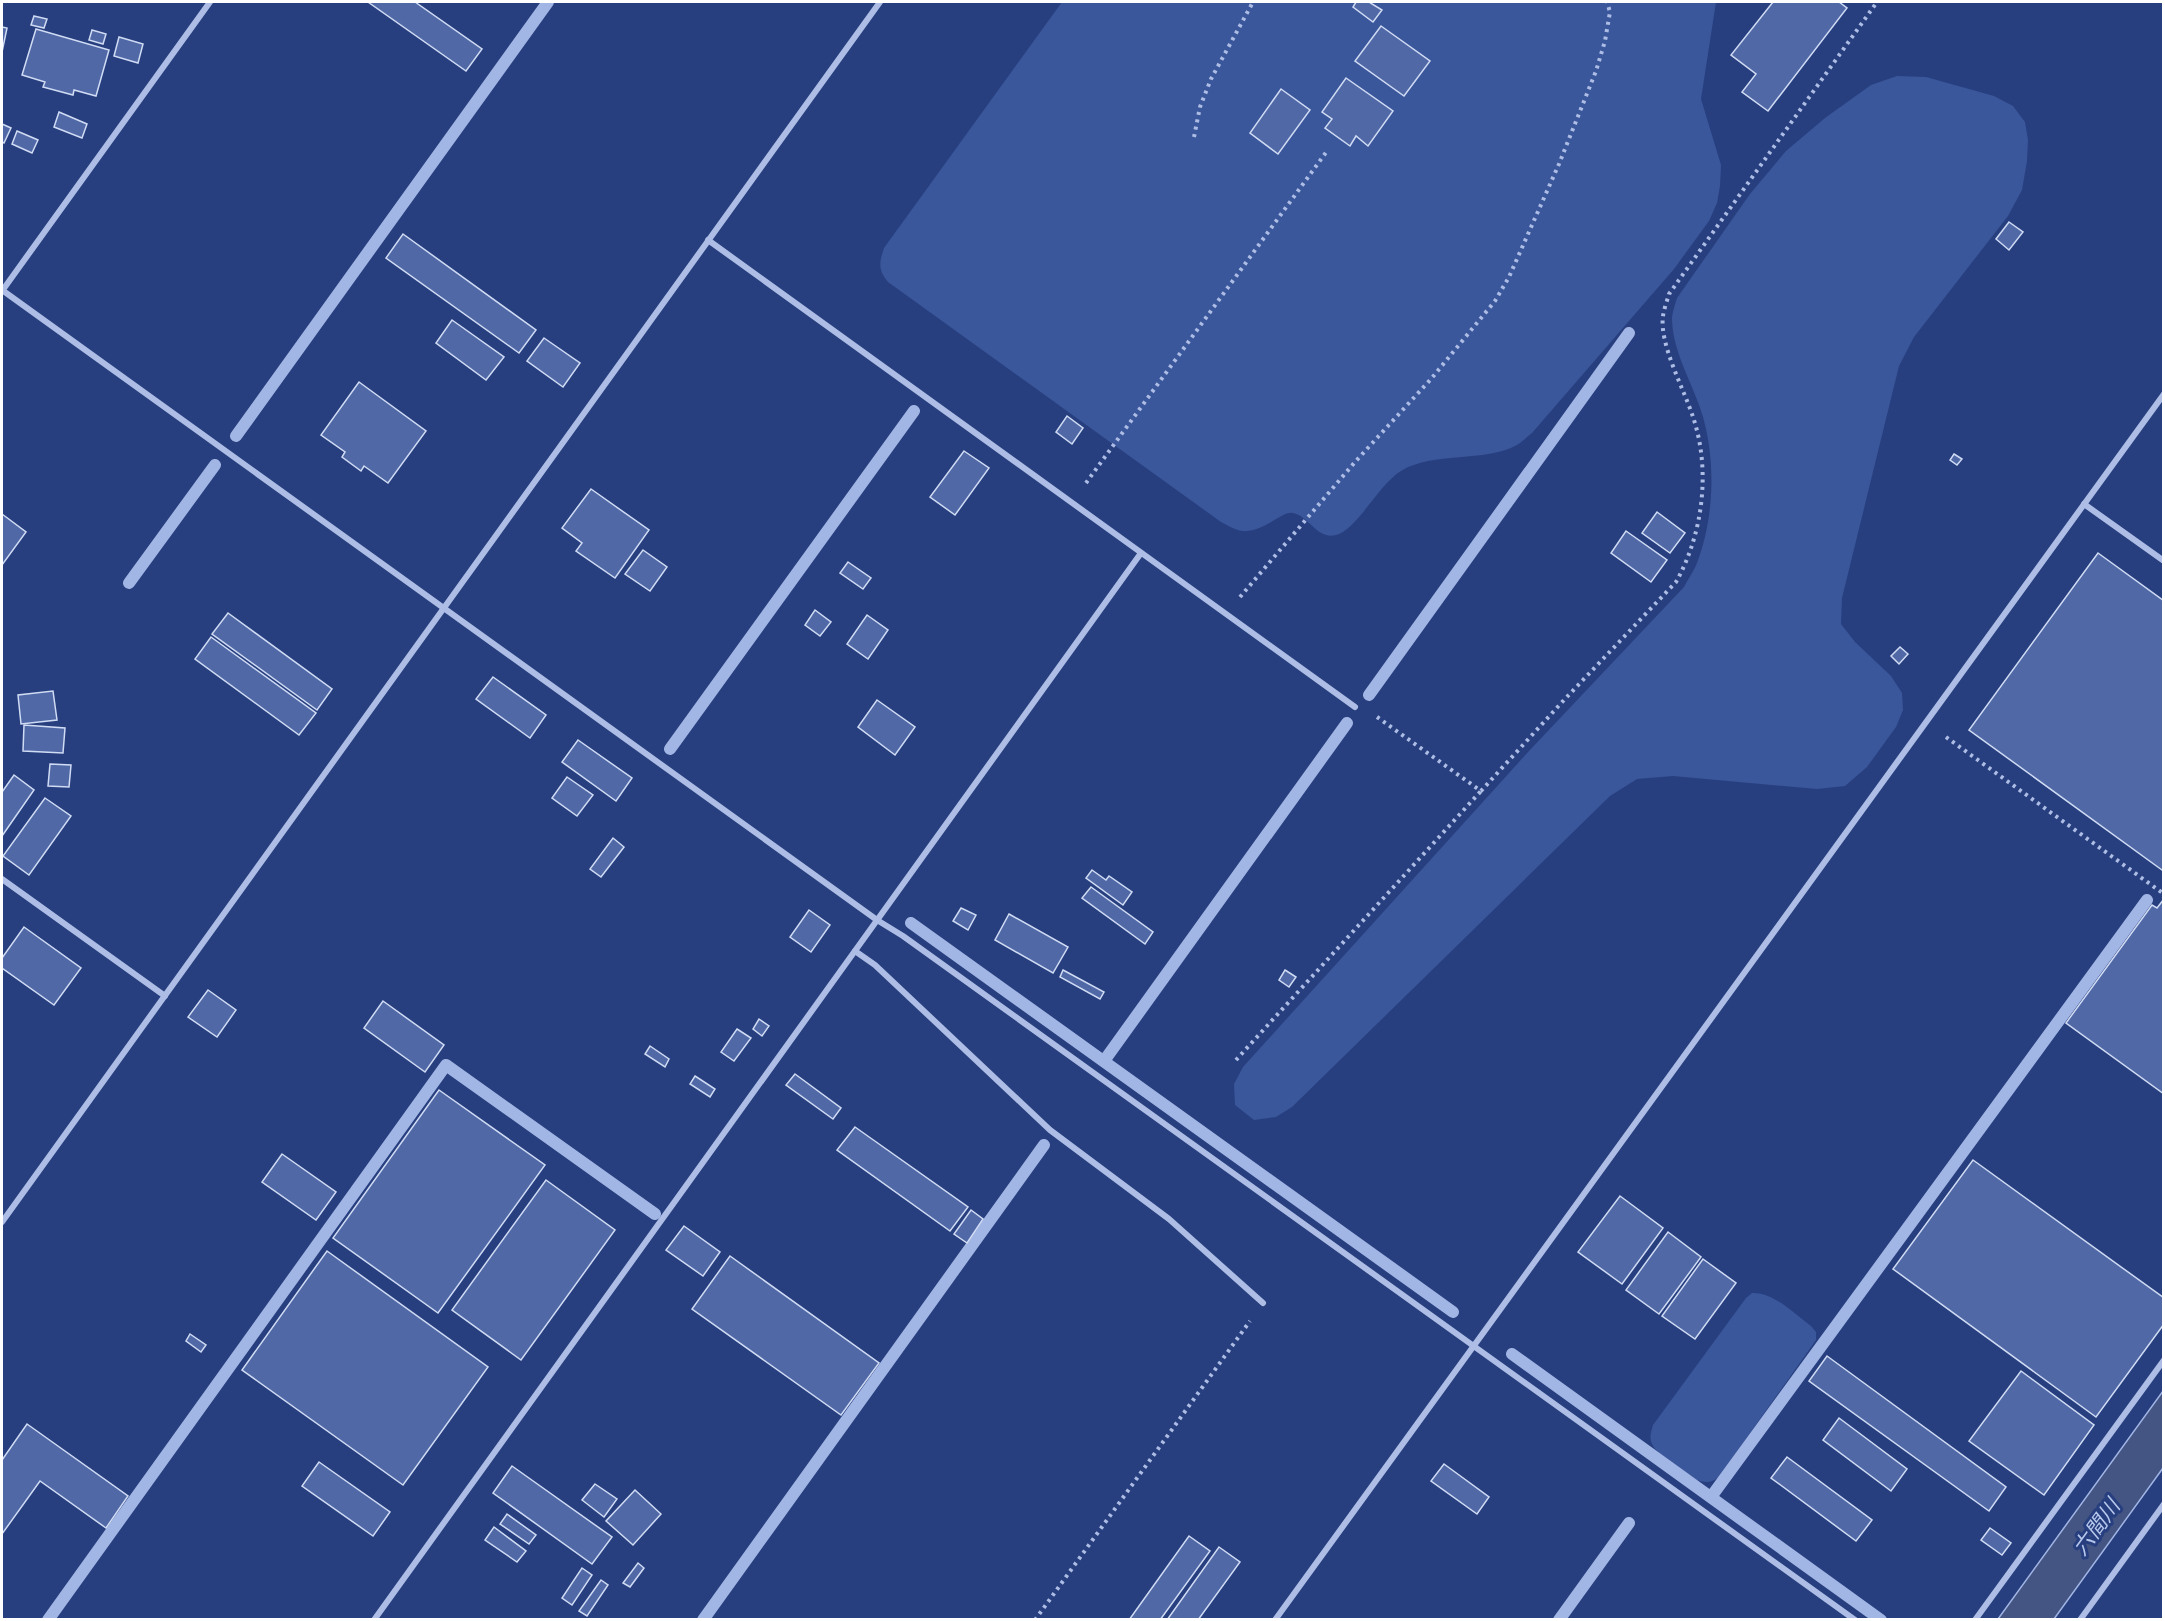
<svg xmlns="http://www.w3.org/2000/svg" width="2165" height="1621" font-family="'Archivo Narrow','Noto Sans JP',sans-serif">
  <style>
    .green { fill: #3b579b }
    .water { fill: #445584; stroke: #a2b6e5; stroke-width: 1.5 }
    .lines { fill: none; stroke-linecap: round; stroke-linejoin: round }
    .stream { stroke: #a2b6e5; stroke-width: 12 }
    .building { fill: #5069a6; stroke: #d0dbf4; stroke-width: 1.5 }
    .path { stroke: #adbde5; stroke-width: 4; stroke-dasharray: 3 4.5; stroke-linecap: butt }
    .minor { stroke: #adbde5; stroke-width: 6 }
    .labels { text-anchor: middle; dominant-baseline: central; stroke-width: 6; stroke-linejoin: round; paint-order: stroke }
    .water-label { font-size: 21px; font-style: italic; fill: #b8c8ed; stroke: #273f7e }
  </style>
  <rect width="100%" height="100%" fill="#273f7e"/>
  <g class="green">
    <path d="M1062,2H1716L1701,99L1721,165L1720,186L1717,203L1709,221L1674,269L1532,433C1527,437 1522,442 1517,445C1485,463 1433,451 1401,471C1379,484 1356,531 1336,535C1317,540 1309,516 1293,513C1281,511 1264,533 1242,531C1235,530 1227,525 1221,522L888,282C878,270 879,263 884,248Z"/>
    <path d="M1897,76L1926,77L1994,96L2013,106L2025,122L2028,140L2027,161L2022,190L2008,216L1914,337L1899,366L1842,598L1841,624L1855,642L1891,676L1902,693L1903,710L1896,727L1867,767L1845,786L1817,789L1673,776L1637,779L1610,796L1292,1107L1276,1117L1254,1120L1235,1105L1234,1084L1243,1067L1529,751L1684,587C1688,579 1694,571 1697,563C1714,518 1716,463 1703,417C1694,385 1673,354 1672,320C1672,313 1675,305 1677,298L1750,194L1786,151L1825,118L1871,85Z"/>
    <path d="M1752,1293C1774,1292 1794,1314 1811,1326L1816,1332V1340L1719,1477C1711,1483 1706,1483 1697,1480C1686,1472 1657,1456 1652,1444C1649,1437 1651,1432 1653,1425L1746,1298Z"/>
  </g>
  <path class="water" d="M2163,1391V1468L2054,1619H1998Z"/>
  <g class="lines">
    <g class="stream">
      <path d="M236,436L548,2"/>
      <path d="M129,583L215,465"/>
      <path d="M1369,695L1629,333"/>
      <path d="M670,749L914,411"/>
      <path d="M911,923L1453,1312"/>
      <path d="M1104,1061L1347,723"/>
      <path d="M1512,1354L1881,1620"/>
      <path d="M1711,1497L2147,900"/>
      <path d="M48,1620L446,1065L655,1214"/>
      <path d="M703,1620L1044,1145"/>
      <path d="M1559,1620L1629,1523"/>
    </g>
  </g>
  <g class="building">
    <path d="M368,2H415L482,49L466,71Z"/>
    <path d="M1356,2H1369L1382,10L1373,22L1353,7Z"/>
    <path d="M1773,2H1839L1847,8L1768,111L1742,92L1756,74L1731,55Z"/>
    <path d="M34,16L47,19L44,28L31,25Z"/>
    <path d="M1381,26L1430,61L1404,96L1355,61Z"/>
    <path d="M2,27L7,28L2,52Z"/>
    <path d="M36,29L109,50L96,96L74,90L73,95L43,87L45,82L22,75Z"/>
    <path d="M92,30L106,34L103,44L89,40Z"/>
    <path d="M119,37L143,44L138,63L114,56Z"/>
    <path d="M1346,78L1393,111L1368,146L1356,136L1350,146L1325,128L1332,119L1322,112Z"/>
    <path d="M1281,89L1310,110L1278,154L1250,133Z"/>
    <path d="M59,112L87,124L82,138L54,127Z"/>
    <path d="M2,124L11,128L4,143L2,142Z"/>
    <path d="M17,131L38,140L32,153L12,144Z"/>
    <path d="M2009,222L2023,232L2009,250L1996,239Z"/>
    <path d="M403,234L536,330L519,353L386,258Z"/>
    <path d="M452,320L504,357L486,380L436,343Z"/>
    <path d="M544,338L580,363L563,387L527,361Z"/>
    <path d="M359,382L426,431L388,483L364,466L361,471L342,457L345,452L321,435Z"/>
    <path d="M1067,416L1083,428L1072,444L1056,432Z"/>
    <path d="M964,451L989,468L955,515L930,497Z"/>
    <path d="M1954,454L1962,459L1957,465L1950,460Z"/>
    <path d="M591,489L649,530L615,578L576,551L582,543L562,528Z"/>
    <path d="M1657,512L1685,533L1670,553L1642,533Z"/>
    <path d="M2,514L26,532L2,565Z"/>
    <path d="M1626,531L1667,560L1651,582L1611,553Z"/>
    <path d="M643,550L667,567L650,591L625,574Z"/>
    <path d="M2098,553L2164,601V867L2162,870L1969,730Z"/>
    <path d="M848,562L871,578L863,589L840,573Z"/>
    <path d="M815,610L831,622L820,636L805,625Z"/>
    <path d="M228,613L332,689L317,710L212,634Z"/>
    <path d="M867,615L888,630L868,659L847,644Z"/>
    <path d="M211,637L316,713L299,735L195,659Z"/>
    <path d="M1900,647L1908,654L1899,664L1891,656Z"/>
    <path d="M493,677L546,715L530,738L476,699Z"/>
    <path d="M53,691L57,720L21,724L18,695Z"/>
    <path d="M877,700L915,727L895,755L858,727Z"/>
    <path d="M24,725L65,728L63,753L23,751Z"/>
    <path d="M578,740L632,778L616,801L562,762Z"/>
    <path d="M50,764L71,765L69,787L48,786Z"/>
    <path d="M14,775L34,790L2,836V792Z"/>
    <path d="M567,777L593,795L577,816L552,798Z"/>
    <path d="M45,798L71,816L29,875L3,856Z"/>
    <path d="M613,838L624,847L601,877L590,869Z"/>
    <path d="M1092,870L1106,880L1109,876L1132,892L1123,905L1086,878Z"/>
    <path d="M1091,887L1153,932L1145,944L1082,898Z"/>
    <path d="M2164,899V1094L2066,1023L2152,905L2157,908Z"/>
    <path d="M961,908L976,915L968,930L953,921Z"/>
    <path d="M809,910L830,925L811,952L790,937Z"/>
    <path d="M1009,914L1068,947L1053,973L995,940Z"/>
    <path d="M24,927L81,968L54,1005L2,968V958Z"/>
    <path d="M1063,970L1104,992L1100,999L1060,977Z"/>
    <path d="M1285,970L1296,977L1289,987L1279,980Z"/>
    <path d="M208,990L236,1010L217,1037L188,1017Z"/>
    <path d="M383,1001L444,1045L425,1072L364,1028Z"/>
    <path d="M759,1019L769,1026L762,1036L753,1029Z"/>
    <path d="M737,1029L751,1038L734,1061L721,1052Z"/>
    <path d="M650,1046L669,1059L665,1067L645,1054Z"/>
    <path d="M795,1074L841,1108L833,1119L786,1085Z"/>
    <path d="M695,1076L715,1089L710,1097L690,1084Z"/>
    <path d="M439,1090L545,1165L438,1313L333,1238Z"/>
    <path d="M855,1127L968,1207L950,1231L837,1150Z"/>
    <path d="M282,1154L336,1192L316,1220L262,1182Z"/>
    <path d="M1973,1160L2164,1298V1324L2096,1417L1893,1269Z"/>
    <path d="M546,1180L615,1230L521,1360L452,1310Z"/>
    <path d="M1620,1196L1663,1228L1622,1284L1578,1252Z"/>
    <path d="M971,1210L983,1219L967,1243L954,1234Z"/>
    <path d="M684,1226L720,1252L703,1276L666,1250Z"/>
    <path d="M1668,1232L1701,1257L1659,1314L1626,1290Z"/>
    <path d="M327,1251L488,1367L403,1485L242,1370Z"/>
    <path d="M730,1256L879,1363L841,1415L692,1309Z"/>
    <path d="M1703,1259L1736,1283L1695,1339L1662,1316Z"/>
    <path d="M190,1334L206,1345L201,1352L186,1341Z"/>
    <path d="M1827,1356L2006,1487L1989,1511L1809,1381Z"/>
    <path d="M2021,1371L2094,1425L2044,1495L1969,1441Z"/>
    <path d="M1839,1418L1907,1469L1891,1491L1823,1440Z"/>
    <path d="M27,1424L128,1496L106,1528L40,1481L2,1534V1460Z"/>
    <path d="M1787,1457L1872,1520L1856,1541L1771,1478Z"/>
    <path d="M319,1462L390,1512L373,1536L302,1486Z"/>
    <path d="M1444,1464L1489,1497L1477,1514L1431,1481Z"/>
    <path d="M512,1466L612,1537L592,1564L493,1493Z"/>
    <path d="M595,1484L617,1499L604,1517L582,1500Z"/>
    <path d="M635,1490L661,1514L633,1545L606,1521Z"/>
    <path d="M507,1514L536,1535L529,1544L500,1524Z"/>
    <path d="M494,1527L526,1551L517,1562L485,1540Z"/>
    <path d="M1990,1528L2011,1543L2002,1555L1981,1540Z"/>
    <path d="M1189,1536L1210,1551L1160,1620H1129Z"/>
    <path d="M1219,1547L1240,1562L1198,1620H1167Z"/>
    <path d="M638,1563L644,1568L630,1587L623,1583Z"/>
    <path d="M582,1568L592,1575L572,1605L562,1598Z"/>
    <path d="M601,1580L608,1585L587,1616L579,1611Z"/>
  </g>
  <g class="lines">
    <g class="path">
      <path d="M1194,137L1200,107L1211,79L1253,2"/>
      <path d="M1086,483L1327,151"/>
      <path d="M1240,597L1355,462L1431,379L1495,301L1509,277L1559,164L1596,71L1605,41L1610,12L1607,2"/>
      <path d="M1377,717L1481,791L1564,700L1676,582C1703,534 1711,470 1693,417C1684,389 1659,344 1663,316C1664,309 1667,301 1669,294L1877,2"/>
      <path d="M1946,737L2164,894"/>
      <path d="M1236,1060L1481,791"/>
      <path d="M1035,1620L1250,1321"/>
    </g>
    <g class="minor">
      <path d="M708,240L1355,707"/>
      <path d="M2,290L877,920L903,936L1855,1620"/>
      <path d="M2,291L210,2"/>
      <path d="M2084,504L2164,561"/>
      <path d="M2,879L165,996"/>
      <path d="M855,951L875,965L1050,1130L1169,1219L1263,1303"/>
      <path d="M2,1222L880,2"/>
      <path d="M374,1620L1141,553"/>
      <path d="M1275,1620L2164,394"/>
      <path d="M1975,1620L2164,1360"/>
      <path d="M2080,1620L2164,1504"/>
    </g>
  </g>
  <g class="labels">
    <g class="water-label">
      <text transform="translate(2096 1527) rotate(-54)">六間川</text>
    </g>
  </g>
  <rect width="2165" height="1621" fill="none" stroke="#ffffff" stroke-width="6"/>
</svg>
